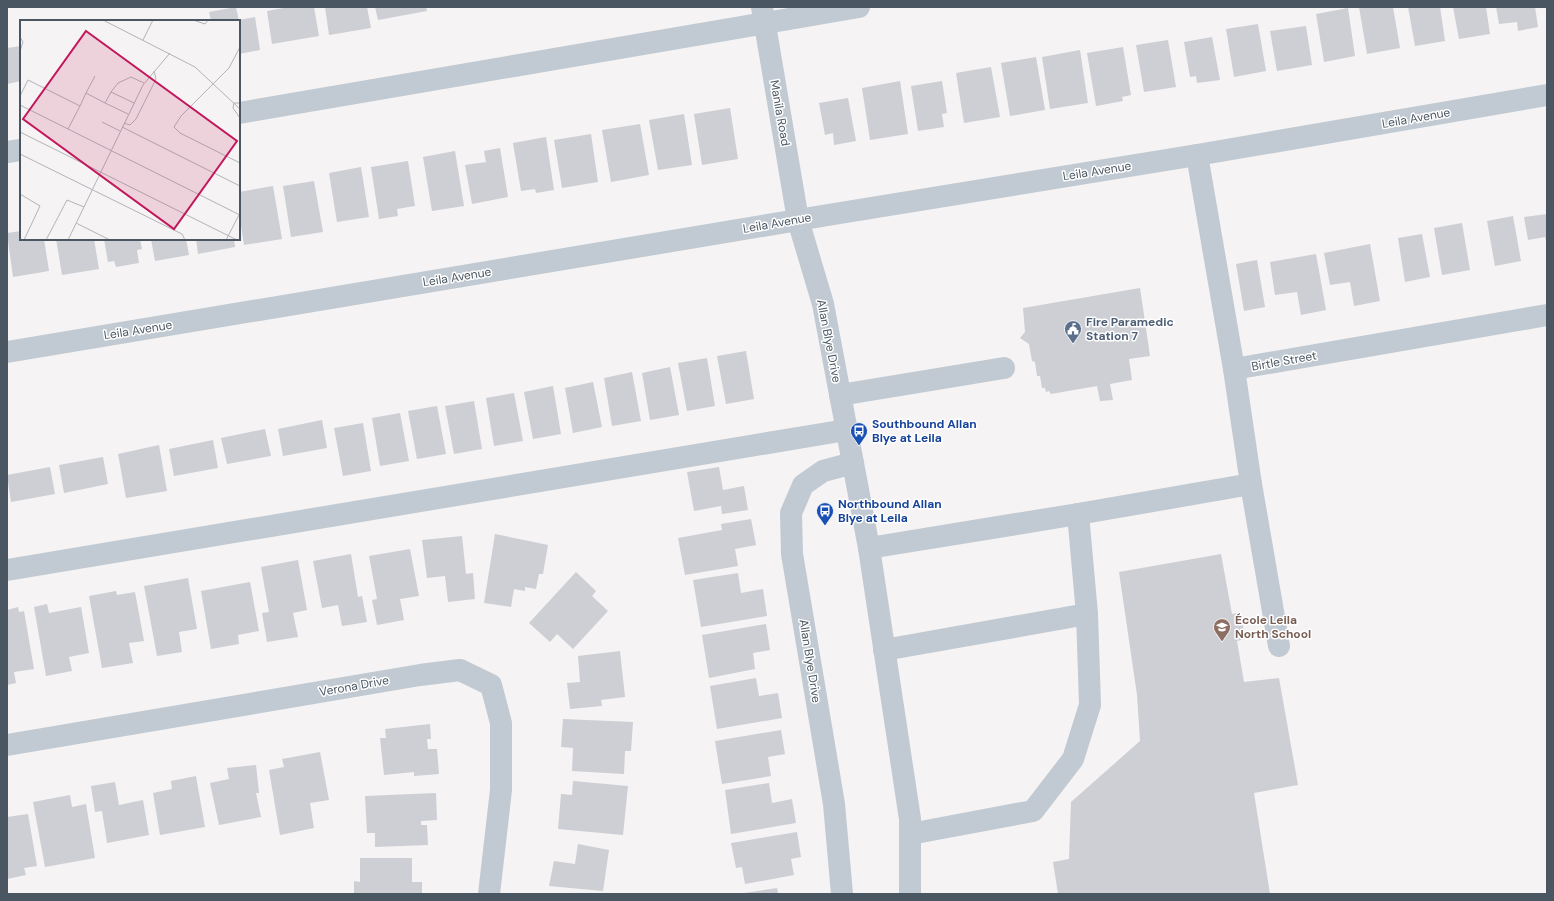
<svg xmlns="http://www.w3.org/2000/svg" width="1554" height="901" font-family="'DM Sans',sans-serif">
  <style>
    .building { fill: #cdcfd5 }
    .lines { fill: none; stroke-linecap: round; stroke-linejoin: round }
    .minor { stroke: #c1cad2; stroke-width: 22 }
    .labels { text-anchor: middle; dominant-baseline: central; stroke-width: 3; stroke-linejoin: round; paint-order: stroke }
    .street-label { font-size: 12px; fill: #4a5661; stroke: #fff }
    .service-label { font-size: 12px; font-weight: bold; fill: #4e5e75; stroke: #fff; text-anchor: start }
    .transit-label { font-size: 12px; font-weight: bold; fill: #164399; stroke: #fff; text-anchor: start }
    .education-label { font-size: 12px; font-weight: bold; fill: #785e54; stroke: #fff; text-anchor: start }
    .inset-road { fill: none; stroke: #b1b4b9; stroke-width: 1 }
    .view { fill: #c2185b; fill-opacity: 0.15; stroke: #c2185b; stroke-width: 2 }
    .inset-edge { fill: none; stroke: #4a5661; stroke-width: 2 }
  </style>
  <rect width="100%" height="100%" fill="#f5f3f3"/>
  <g class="building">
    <path d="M236,7L239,21H211L209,12Z"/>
    <path d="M289,7H314L319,36L272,44L267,11Z"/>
    <path d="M325,7H367L371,28L329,35Z"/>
    <path d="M375,7H426L427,11L378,20Z"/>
    <path d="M1359,7H1393L1400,48L1367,54Z"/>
    <path d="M1408,7H1440L1445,41L1415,46Z"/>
    <path d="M1453,7H1486L1490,34L1459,39Z"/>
    <path d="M1496,7H1535L1538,27L1518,31L1517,22L1499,24Z"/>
    <path d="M1348,8L1355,56L1324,62L1316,14Z"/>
    <path d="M255,17L260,50L239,54V20Z"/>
    <path d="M1258,24L1266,71L1234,77L1226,29Z"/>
    <path d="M1306,26L1312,65L1277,71L1270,31Z"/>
    <path d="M1212,37L1220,80L1197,83L1196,76L1190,77L1184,42Z"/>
    <path d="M1168,40L1176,87L1144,92L1136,45Z"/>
    <path d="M21,46V81L7,84V48Z"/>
    <path d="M1123,47L1131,95L1122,97L1123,101L1096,106L1087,53Z"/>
    <path d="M1080,50L1088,103L1050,109L1042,57Z"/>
    <path d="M1036,57L1045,110L1010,116L1001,63Z"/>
    <path d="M991,67L1000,117L964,123L956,73Z"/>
    <path d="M900,81L908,134L870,140L862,88Z"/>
    <path d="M942,81L947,113L942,114L944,127L918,131L911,86Z"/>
    <path d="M848,98L856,141L834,145L833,133L825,135L819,103Z"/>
    <path d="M730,108L738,159L702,165L694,114Z"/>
    <path d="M684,114L692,165L658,170L649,120Z"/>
    <path d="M640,124L649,175L611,182L602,130Z"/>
    <path d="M591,134L598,182L562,188L554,140Z"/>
    <path d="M546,137L554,190L536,193L535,189L521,191L513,143Z"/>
    <path d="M500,148L508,197L472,204L465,165L486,162L484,151Z"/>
    <path d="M455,151L464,206L432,211L423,157Z"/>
    <path d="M408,161L415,206L397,209L398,216L379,219L371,167Z"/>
    <path d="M361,167L369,217L337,222L329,173Z"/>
    <path d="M314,181L323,232L291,237L283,186Z"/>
    <path d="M273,186L282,239L244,245L239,213V192Z"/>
    <path d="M1547,214V244L1545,237L1528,240L1524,217Z"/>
    <path d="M1513,216L1521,261L1495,266L1487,221Z"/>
    <path d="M1462,223L1470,270L1442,275L1434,228Z"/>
    <path d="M21,231V239H44L49,271L13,277L7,233Z"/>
    <path d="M1422,234L1430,277L1405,282L1398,238Z"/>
    <path d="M56,239H94L99,269L62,275Z"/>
    <path d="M104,239H140L142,249L137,250L139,263L116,267L114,261L108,262Z"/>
    <path d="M151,239H186L189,255L155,261Z"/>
    <path d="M196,239H234L235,247L198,254Z"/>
    <path d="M1370,244L1380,301L1354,306L1350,282L1330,285L1324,253Z"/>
    <path d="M1316,254L1326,310L1301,315L1297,292L1275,295L1270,262Z"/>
    <path d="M1257,260L1265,307L1244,311L1236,264Z"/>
    <path d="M1140,288L1150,356L1129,359L1132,380L1110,384L1113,400L1100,401L1097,386L1051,394L1049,391L1046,392L1045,388H1042L1040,376H1037L1035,362L1032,361L1029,344L1020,338L1025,332L1023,308Z"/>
    <path d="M746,351L754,399L726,404L717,356Z"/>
    <path d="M707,358L715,406L687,411L678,363Z"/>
    <path d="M670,367L679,415L650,420L642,373Z"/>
    <path d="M632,372L641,421L612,426L604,378Z"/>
    <path d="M593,382L602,427L573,433L565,388Z"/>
    <path d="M553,386L561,434L533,439L524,392Z"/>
    <path d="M514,393L523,441L494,446L486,398Z"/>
    <path d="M474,401L482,449L454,454L445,406Z"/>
    <path d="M437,406L446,454L417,459L408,411Z"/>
    <path d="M400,413L409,461L380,466L372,418Z"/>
    <path d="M322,420L327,448L283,456L278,429Z"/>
    <path d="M363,423L371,471L343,476L334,428Z"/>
    <path d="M265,429L271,456L227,464L221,438Z"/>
    <path d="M213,440L218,468L174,476L169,449Z"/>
    <path d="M159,445L167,491L126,498L118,454Z"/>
    <path d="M103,457L108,484L64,493L59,465Z"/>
    <path d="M50,467L55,494L11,502L7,475Z"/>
    <path d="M719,467L723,490L744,486L748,510L722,514L721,506L694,511L687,472Z"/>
    <path d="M751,519L756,545L735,549L738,566L685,575L678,538L722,530L721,524Z"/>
    <path d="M495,534L548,545L543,574H539L536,589L525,587V591L514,589L511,607L484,603Z"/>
    <path d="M462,536L466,574L473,573L475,599L448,602L445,576L427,578L422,540Z"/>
    <path d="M410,549L419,596L400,599L404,620L377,625L372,600L377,599L369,556Z"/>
    <path d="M351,554L358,597L362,596L367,622L342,626L338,605L322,608L313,561Z"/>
    <path d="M1221,554L1232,614L1241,612L1245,639L1237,641L1244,682L1279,678L1298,785L1254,793L1270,894H1058L1053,862L1069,859L1071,802L1140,741L1137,695L1119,572Z"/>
    <path d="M298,560L307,610L293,613L298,637L267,642L262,613L269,612L261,567Z"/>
    <path d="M576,572L596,591L592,596L608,611L573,649L557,634L550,642L529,623Z"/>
    <path d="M738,573L741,593L763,589L767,616L701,627L693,580Z"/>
    <path d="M188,578L197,629L179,632L182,652L157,656L144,586Z"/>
    <path d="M250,582L259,631L238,635L239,644L211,649L201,591Z"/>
    <path d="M116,591L117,595L135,592L144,641L129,643L133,663L102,668L89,596Z"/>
    <path d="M47,604L49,613L81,607L89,653L69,657L72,671L46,676L34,607Z"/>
    <path d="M18,607L19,612L24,611L34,669L14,672L16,683L7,685V610Z"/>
    <path d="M766,624L770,650L753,653L755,669L709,678L702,635Z"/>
    <path d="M620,651L625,697L601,700L602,706L570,709L567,683L580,682L578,656Z"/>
    <path d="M756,678L759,696L778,693L782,718L717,729L710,686Z"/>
    <path d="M563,719L633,722L631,751H625L624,774L572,771L573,748L561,747Z"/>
    <path d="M430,724L431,739H427L428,749H437L439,774L414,776V772L384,775L380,738H386L385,729Z"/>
    <path d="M781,730L785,754L768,757L771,776L722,784L715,741Z"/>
    <path d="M320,752L329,800L310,803L314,828L280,835L269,770L284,767L282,759Z"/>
    <path d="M256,765L259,793H256L261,817L219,825L210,783L229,779L227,768Z"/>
    <path d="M196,776L205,827L160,835L153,793L172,789L171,781Z"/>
    <path d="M573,781L628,786L623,835L558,829L561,794L572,795Z"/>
    <path d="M115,782L119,805L143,800L149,835L107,843L102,811L95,812L91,786Z"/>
    <path d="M769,783L772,803L792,799L796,823L731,834L725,790Z"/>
    <path d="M436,793L437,820L421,821V825H427L428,845L375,847V833H367L365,796Z"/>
    <path d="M70,795L72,807L86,804L95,858L45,867L33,802Z"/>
    <path d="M28,814L37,866L24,868L26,875L7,879V817Z"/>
    <path d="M797,832L801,857L791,859L794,875L745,884L742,867L736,868L731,843Z"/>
    <path d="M578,844L609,850L603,891L549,886L554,861L575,864Z"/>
    <path d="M360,858H412V882H422V894H354V881L360,882Z"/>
    <path d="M777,888L778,894H744V893Z"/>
  </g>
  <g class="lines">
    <g class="minor">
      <path d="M762,7L798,220L823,304L869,548L910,819V894"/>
      <path d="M239,113L859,7"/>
      <path d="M7,152L21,150"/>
      <path d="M1197,155L1234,369L1547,315"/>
      <path d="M7,352L834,214L1197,155L1547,95"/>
      <path d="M840,395L1004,368"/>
      <path d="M1251,484L1279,646"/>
      <path d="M1078,514L1251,484L1234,369"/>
      <path d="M869,548L1078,514L1087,614"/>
      <path d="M7,570L846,430"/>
      <path d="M884,650L1087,614L1090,705L1073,759L1033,811L910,834"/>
      <path d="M7,745L420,675L460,670L491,685L501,723V790L489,894"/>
      <path d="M842,894L834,804L792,554L791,513L803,485L823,471L853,463"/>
    </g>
  </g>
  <defs>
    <g id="civic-pin" transform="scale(0.9)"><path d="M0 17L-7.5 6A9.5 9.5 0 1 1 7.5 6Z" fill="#5c6f8a" stroke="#fff"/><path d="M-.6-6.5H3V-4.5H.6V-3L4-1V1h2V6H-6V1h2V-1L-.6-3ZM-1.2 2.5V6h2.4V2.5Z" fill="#fff"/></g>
    <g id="bus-pin" transform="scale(0.9)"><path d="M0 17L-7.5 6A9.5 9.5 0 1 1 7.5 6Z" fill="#1a4fb4" stroke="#fff"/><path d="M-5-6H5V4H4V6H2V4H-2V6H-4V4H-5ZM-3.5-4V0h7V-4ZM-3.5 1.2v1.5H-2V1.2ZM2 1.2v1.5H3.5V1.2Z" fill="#fff"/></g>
    <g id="school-pin" transform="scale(0.9)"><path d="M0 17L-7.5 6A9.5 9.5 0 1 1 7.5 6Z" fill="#8d6e63" stroke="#fff"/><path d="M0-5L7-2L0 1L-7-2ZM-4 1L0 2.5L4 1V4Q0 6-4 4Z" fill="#fff"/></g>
  </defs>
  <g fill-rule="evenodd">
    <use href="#civic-pin" x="1073" y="329"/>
    <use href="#bus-pin" x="859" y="431"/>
    <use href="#bus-pin" x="825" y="511"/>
    <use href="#school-pin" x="1222" y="627"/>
  </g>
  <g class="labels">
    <g class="street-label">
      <text transform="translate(780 113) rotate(80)">Manila Road</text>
      <text transform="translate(1416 118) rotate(-10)">Leila Avenue</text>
      <text transform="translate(1097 171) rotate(-9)">Leila Avenue</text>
      <text transform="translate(777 223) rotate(-10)">Leila Avenue</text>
      <text transform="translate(457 277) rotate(-9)">Leila Avenue</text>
      <text transform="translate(138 330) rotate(-9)">Leila Avenue</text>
      <text transform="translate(829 341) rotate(79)">Allan Blye Drive</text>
      <text transform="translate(1284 361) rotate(-10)">Birtle Street</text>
      <text transform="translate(810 661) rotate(81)">Allan Blye Drive</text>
      <text transform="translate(354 686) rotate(-10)">Verona Drive</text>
    </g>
    <g class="service-label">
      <text x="1086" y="322">Fire Paramedic<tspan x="1086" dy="14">Station 7</tspan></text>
    </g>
    <g class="transit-label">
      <text x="872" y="424">Southbound Allan<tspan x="872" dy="14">Blye at Leila</tspan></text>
      <text x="838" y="504">Northbound Allan<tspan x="838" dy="14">Blye at Leila</tspan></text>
    </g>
    <g class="education-label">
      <text x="1235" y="620">École Leila<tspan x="1235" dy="14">North School</tspan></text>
    </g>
  </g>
  <g transform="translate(20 20)">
    <rect width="220" height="220" fill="#f5f3f3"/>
    <path class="inset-road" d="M83,0L175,47L220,89M173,0L185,4L188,0M0,17L3,22L0,31M123,20L133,0M220,27L209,48L161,96L154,107L160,113L220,143M91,72L85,83L108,94M66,73L75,56M0,76L8,60L60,86L48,109M114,83L91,72L98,63L111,57L124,63M220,83H214L213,88L220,98M0,85L220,195M60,86L66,73L85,83M82,102L100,111M104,103L110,105L116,99L136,59L134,51M102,107L220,166M0,112L217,220M0,134L162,214L165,220M0,174L20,186L4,220M56,203L90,220M26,220L47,180L64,187M48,220L123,65L150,33M206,220L219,195"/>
    <path class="view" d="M66,11L217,121L154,209L3,99Z"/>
    <rect width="220" height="220" class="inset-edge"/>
  </g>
  <rect width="1554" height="901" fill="none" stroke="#4a5661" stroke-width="16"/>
</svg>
